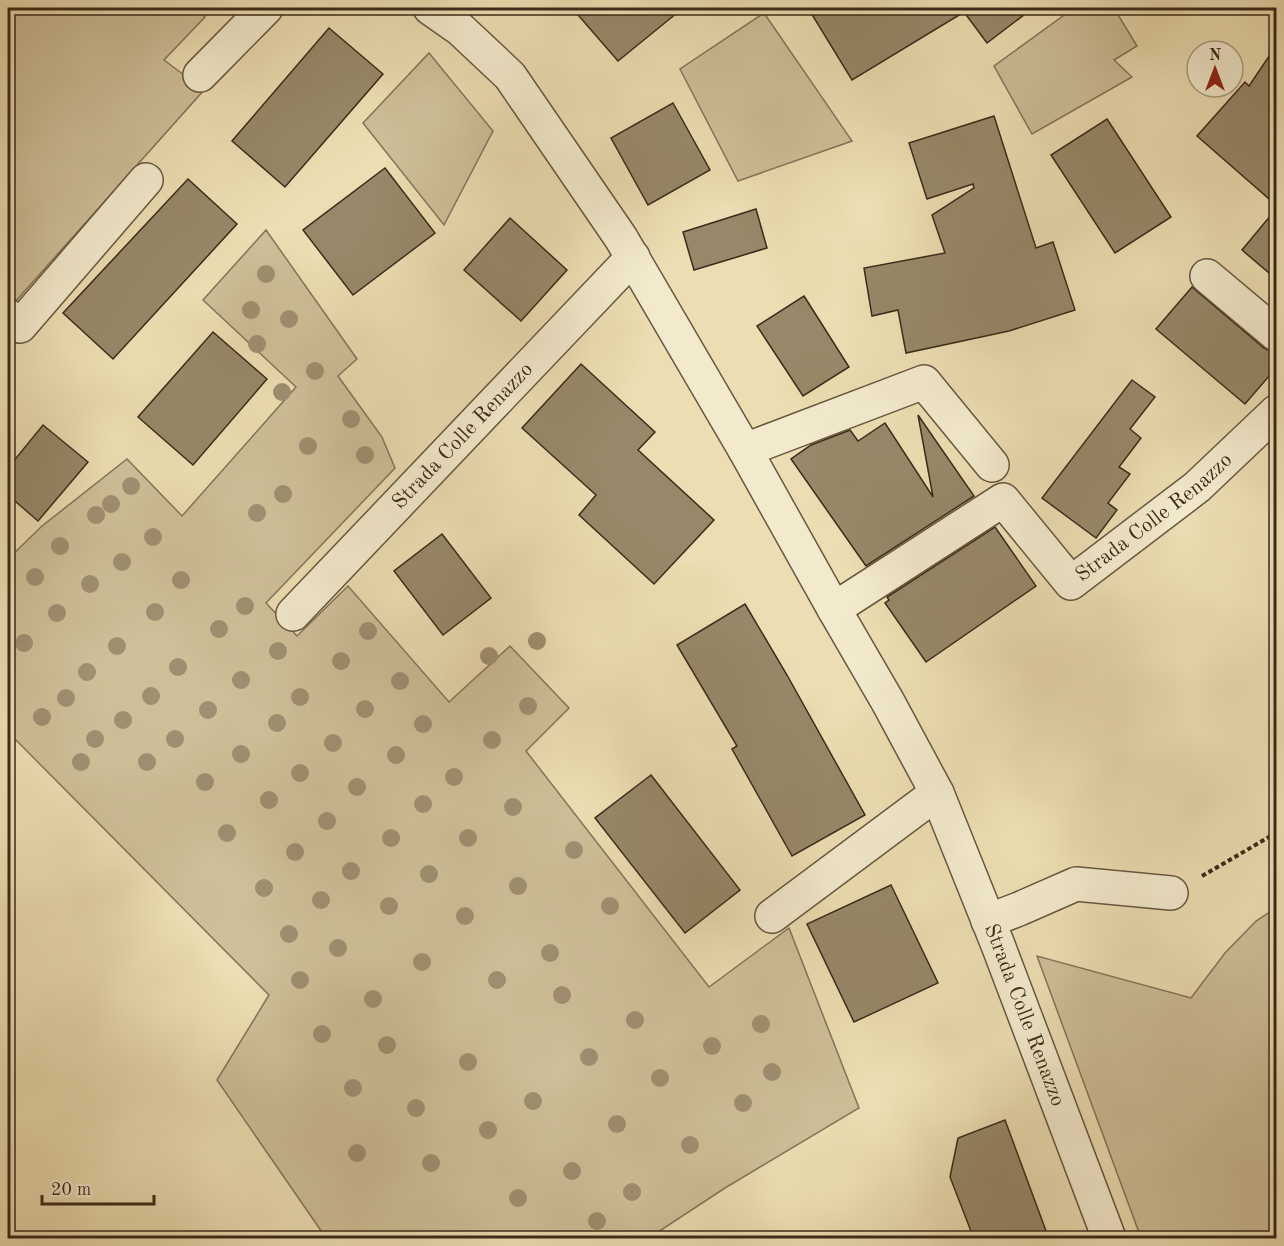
<svg xmlns="http://www.w3.org/2000/svg" width="1284" height="1246" font-family="'Old Standard TT',serif">
  <style>
    .green { fill: #cebf98; stroke: #847459; stroke-width: 1.5 }
    .building { fill: #978869; stroke: #3b2a1a; stroke-width: 1.5 }
    .lines { fill: none; stroke-linecap: round; stroke-linejoin: round }
    .minor-casing { stroke: #675740; stroke-width: 36 }
    .path { stroke: #3b2a1a; stroke-width: 4; stroke-dasharray: 4.5 3; stroke-linecap: butt }
    .minor { stroke: #f3eacd; stroke-width: 33 }
    .tree { fill: #9f8f70 }
    .labels { text-anchor: middle; dominant-baseline: central; stroke-width: 4.5; stroke-linejoin: round; paint-order: stroke }
    .street-label { font-size: 21px; fill: #3b2a1a; stroke: #f3eacd }
  </style>
  <rect width="100%" height="100%" fill="#ecdeb2"/>
  <filter id="stains"><feTurbulence type="fractalNoise" baseFrequency=".00333" numOctaves="4"/><feColorMatrix values="0 0 0 0 .2 0 0 0 0 .09 0 0 0 0 .02 0 0 0 .5 -.17"/></filter>
  <radialGradient id="worn" r=".72"><stop offset=".6" stop-color="#630" stop-opacity="0"/><stop offset="1" stop-color="#630" stop-opacity=".3"/></radialGradient>
  <g class="green">
    <path d="M8,8H196L205,17L164,60L204,90L14,303L8,298Z"/>
    <path d="M1074,8H1114L1137,46L1114,60L1132,77L1032,134L994,66Z"/>
    <path d="M764,13L852,141L738,181L680,69Z"/>
    <path d="M429,53L493,131L444,225L363,123Z"/>
    <path d="M266,230L357,359L338,376L382,437L395,468L266,603L297,636L348,586L449,702L510,646L569,708L526,751L709,987L789,928L859,1108L725,1188L649,1238H326L217,1080L269,995L8,732V559L42,526L127,459L182,516L296,387L203,300Z"/>
    <path d="M1276,908V1238H1141L1037,956L1191,998L1225,953L1256,921Z"/>
  </g>
  <g class="building">
    <path d="M572,8H683L618,61Z"/>
    <path d="M808,8H1033L987,43L964,12L852,80Z"/>
    <path d="M329,28L383,74L285,187L232,141Z"/>
    <path d="M1276,46V205L1197,136L1245,82L1249,86Z"/>
    <path d="M673,103L710,170L648,205L611,138Z"/>
    <path d="M994,116L1036,248L1053,242L1075,310L1009,331L906,353L898,310L872,316L864,268L945,253L932,215L974,188L973,184L927,199L909,143Z"/>
    <path d="M1107,119L1171,217L1115,253L1051,155Z"/>
    <path d="M385,168L435,233L353,295L303,230Z"/>
    <path d="M188,179L237,224L113,359L63,313Z"/>
    <path d="M756,209L767,248L694,270L683,232Z"/>
    <path d="M1276,209V279L1242,250Z"/>
    <path d="M510,218L567,270L521,321L464,270Z"/>
    <path d="M1192,287L1264,348L1276,354V368L1245,404L1156,329Z"/>
    <path d="M804,296L849,367L803,396L757,326Z"/>
    <path d="M213,332L267,379L193,465L138,417Z"/>
    <path d="M581,364L655,432L638,450L714,520L654,584L579,515L596,495L522,428Z"/>
    <path d="M1132,380L1155,397L1130,429L1141,438L1119,467L1130,474L1108,503L1117,510L1096,538L1042,498Z"/>
    <path d="M918,415L974,496L866,566L791,459L811,445L850,430L858,441L885,423L933,497Z"/>
    <path d="M43,425L88,462L38,521L8,495V468Z"/>
    <path d="M995,527L1036,586L926,662L885,603L889,600L887,597Z"/>
    <path d="M442,534L491,598L443,635L394,571Z"/>
    <path d="M745,604L787,675L865,815L792,856L732,749L737,746L677,645Z"/>
    <path d="M651,775L740,890L685,933L595,818Z"/>
    <path d="M891,885L938,983L854,1022L807,924Z"/>
    <path d="M1005,1120L1049,1239H974L950,1177L958,1138Z"/>
  </g>
  <g class="lines">
    <g class="minor-casing">
      <g id="minor">
        <path id="s1" d="M430,8L460,29L510,76L621,238L745,450L834,609L888,702L937,793L998,945L1109,1238"/>
        <path d="M200,75L266,8"/>
        <path d="M1207,276L1276,334"/>
        <path d="M8,316L20,326L146,180"/>
        <path d="M745,450L924,382L992,465"/>
        <path id="s2" d="M834,609L1003,500L1071,583L1197,487L1276,412"/>
        <path id="s3" d="M293,614L633,257"/>
        <path d="M772,916L937,793"/>
        <path d="M988,921L1019,909L1076,884L1171,893"/>
      </g>
    </g>
    <path class="path" d="M1202,876L1276,833"/>
    <use href="#minor" class="minor"/>
  </g>
  <g class="tree">
    <circle cx="266" cy="274" r="9"/>
    <circle cx="251" cy="310" r="9"/>
    <circle cx="289" cy="319" r="9"/>
    <circle cx="257" cy="344" r="9"/>
    <circle cx="315" cy="371" r="9"/>
    <circle cx="282" cy="392" r="9"/>
    <circle cx="351" cy="419" r="9"/>
    <circle cx="308" cy="446" r="9"/>
    <circle cx="365" cy="455" r="9"/>
    <circle cx="131" cy="486" r="9"/>
    <circle cx="283" cy="494" r="9"/>
    <circle cx="111" cy="504" r="9"/>
    <circle cx="257" cy="513" r="9"/>
    <circle cx="96" cy="515" r="9"/>
    <circle cx="153" cy="537" r="9"/>
    <circle cx="60" cy="546" r="9"/>
    <circle cx="122" cy="562" r="9"/>
    <circle cx="35" cy="577" r="9"/>
    <circle cx="181" cy="580" r="9"/>
    <circle cx="90" cy="584" r="9"/>
    <circle cx="245" cy="606" r="9"/>
    <circle cx="155" cy="612" r="9"/>
    <circle cx="57" cy="613" r="9"/>
    <circle cx="219" cy="629" r="9"/>
    <circle cx="368" cy="631" r="9"/>
    <circle cx="537" cy="641" r="9"/>
    <circle cx="24" cy="643" r="9"/>
    <circle cx="117" cy="646" r="9"/>
    <circle cx="278" cy="651" r="9"/>
    <circle cx="489" cy="656" r="9"/>
    <circle cx="341" cy="661" r="9"/>
    <circle cx="178" cy="667" r="9"/>
    <circle cx="87" cy="672" r="9"/>
    <circle cx="241" cy="680" r="9"/>
    <circle cx="400" cy="681" r="9"/>
    <circle cx="151" cy="696" r="9"/>
    <circle cx="300" cy="697" r="9"/>
    <circle cx="66" cy="698" r="9"/>
    <circle cx="528" cy="706" r="9"/>
    <circle cx="365" cy="709" r="9"/>
    <circle cx="208" cy="710" r="9"/>
    <circle cx="42" cy="717" r="9"/>
    <circle cx="123" cy="720" r="9"/>
    <circle cx="277" cy="723" r="9"/>
    <circle cx="423" cy="724" r="9"/>
    <circle cx="95" cy="739" r="9"/>
    <circle cx="175" cy="739" r="9"/>
    <circle cx="492" cy="740" r="9"/>
    <circle cx="333" cy="743" r="9"/>
    <circle cx="241" cy="754" r="9"/>
    <circle cx="396" cy="755" r="9"/>
    <circle cx="81" cy="762" r="9"/>
    <circle cx="147" cy="762" r="9"/>
    <circle cx="300" cy="773" r="9"/>
    <circle cx="454" cy="777" r="9"/>
    <circle cx="205" cy="782" r="9"/>
    <circle cx="357" cy="787" r="9"/>
    <circle cx="269" cy="800" r="9"/>
    <circle cx="423" cy="804" r="9"/>
    <circle cx="513" cy="807" r="9"/>
    <circle cx="327" cy="821" r="9"/>
    <circle cx="227" cy="833" r="9"/>
    <circle cx="391" cy="838" r="9"/>
    <circle cx="468" cy="838" r="9"/>
    <circle cx="574" cy="850" r="9"/>
    <circle cx="295" cy="852" r="9"/>
    <circle cx="351" cy="871" r="9"/>
    <circle cx="429" cy="874" r="9"/>
    <circle cx="518" cy="886" r="9"/>
    <circle cx="264" cy="888" r="9"/>
    <circle cx="321" cy="900" r="9"/>
    <circle cx="389" cy="906" r="9"/>
    <circle cx="610" cy="906" r="9"/>
    <circle cx="465" cy="916" r="9"/>
    <circle cx="289" cy="934" r="9"/>
    <circle cx="338" cy="948" r="9"/>
    <circle cx="550" cy="953" r="9"/>
    <circle cx="422" cy="962" r="9"/>
    <circle cx="300" cy="980" r="9"/>
    <circle cx="497" cy="980" r="9"/>
    <circle cx="562" cy="995" r="9"/>
    <circle cx="373" cy="999" r="9"/>
    <circle cx="635" cy="1020" r="9"/>
    <circle cx="761" cy="1024" r="9"/>
    <circle cx="322" cy="1034" r="9"/>
    <circle cx="387" cy="1045" r="9"/>
    <circle cx="712" cy="1046" r="9"/>
    <circle cx="589" cy="1057" r="9"/>
    <circle cx="468" cy="1062" r="9"/>
    <circle cx="772" cy="1072" r="9"/>
    <circle cx="660" cy="1078" r="9"/>
    <circle cx="353" cy="1088" r="9"/>
    <circle cx="533" cy="1101" r="9"/>
    <circle cx="743" cy="1103" r="9"/>
    <circle cx="416" cy="1108" r="9"/>
    <circle cx="617" cy="1124" r="9"/>
    <circle cx="488" cy="1130" r="9"/>
    <circle cx="690" cy="1145" r="9"/>
    <circle cx="357" cy="1153" r="9"/>
    <circle cx="431" cy="1163" r="9"/>
    <circle cx="572" cy="1171" r="9"/>
    <circle cx="632" cy="1192" r="9"/>
    <circle cx="518" cy="1198" r="9"/>
    <circle cx="597" cy="1221" r="9"/>
  </g>
  <g class="labels">
    <g class="street-label">
      <text stroke="none"><textPath href="#s3" startOffset="246">Strada Colle Renazzo</textPath></text>
      <text stroke="none"><textPath href="#s2" startOffset="414">Strada Colle Renazzo</textPath></text>
      <text stroke="none"><textPath href="#s1" startOffset="1179">Strada Colle Renazzo</textPath></text>
    </g>
  </g>
  <rect width="1284" height="1246" fill="none" stroke="#ecdeb2" stroke-width="30"/>
  <rect x="9" y="9" width="1266" height="1228" fill="none" stroke="#3b2a1a" stroke-width="3"/>
  <rect x="15" y="15" width="1254" height="1216" fill="none" stroke="#3b2a1a" stroke-width="1.5"/>
  <g transform="translate(1215 69)"><circle r="28" fill="#f3eacd" stroke="#a99d85" stroke-width="1.5"/>
  <path d="M0-4.5L10 22L0 15L-10 22Z" fill="#8f2418"/>
  <text y="-9" font-size="16" font-weight="bold" text-anchor="middle" fill="#3b2a1a">N</text>
  </g>
  <path d="M42 1195v9h112v-9" fill="none" stroke="#3b2a1a" stroke-width="3"/>
  <text x="51" y="1195" font-size="18" fill="#3b2a1a" stroke="#f3eacd" stroke-width="4.5" paint-order="stroke">20 m</text>
  <rect width="100%" height="100%" filter="url(#stains)"/>
  <rect width="100%" height="100%" fill="url(#worn)"/>
</svg>
